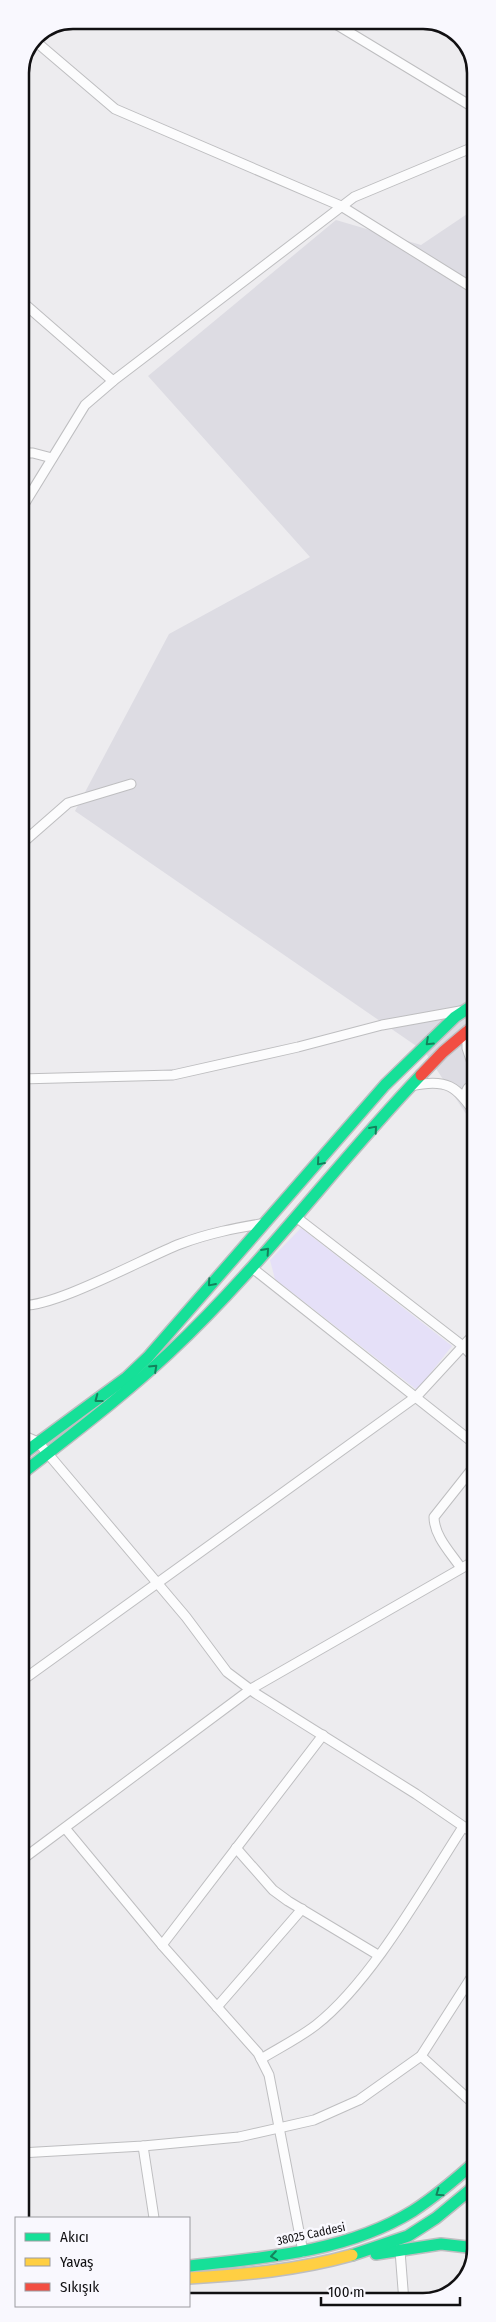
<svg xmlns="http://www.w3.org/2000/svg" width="496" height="2322" font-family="'Fira Sans Condensed',sans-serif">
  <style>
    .built { fill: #dddce3 }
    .green { fill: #e5e0f8 }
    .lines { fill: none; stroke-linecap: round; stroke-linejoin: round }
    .street-casing { stroke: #bebec0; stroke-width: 11 }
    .fast-casing { stroke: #bebec0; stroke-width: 14 }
    .slow-casing { stroke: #bebec0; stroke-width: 14 }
    .jam-casing { stroke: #bebec0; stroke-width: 14 }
    .street { stroke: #fcfcfd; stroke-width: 9 }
    .fast { stroke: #16e098; stroke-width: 11 }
    .slow { stroke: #ffcf43; stroke-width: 11 }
    .jam { stroke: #f24e42; stroke-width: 11 }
    .oneway { stroke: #14825c }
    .labels { text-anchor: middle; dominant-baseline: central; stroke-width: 5; stroke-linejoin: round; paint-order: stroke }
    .street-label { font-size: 12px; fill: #111012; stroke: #f9f8fe }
    .rim { fill: none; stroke: #111012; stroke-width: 2.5 }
  </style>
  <rect width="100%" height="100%" fill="#edecef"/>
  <path class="built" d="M476,208V1129L425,1052L75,811L169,634L310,557L148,376L336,220L421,245Z"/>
  <path class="green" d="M301,1228L452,1346L417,1390L275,1279L270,1260Z"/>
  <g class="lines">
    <g class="street-casing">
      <g id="street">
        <path d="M329,20L476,109"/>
        <path d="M34,40L115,109L341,206L476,290"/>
        <path d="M20,300L113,381"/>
        <path d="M20,453H33L52,458"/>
        <path d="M20,511L85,405L113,381L354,197L476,146"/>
        <path d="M20,845L68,803L131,784"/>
        <path d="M467,1030V1048L476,1075"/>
        <path d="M20,1079L173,1075L298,1047L382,1025L460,1011"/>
        <path d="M411,1086C447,1078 457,1086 476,1115"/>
        <path d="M464,1096L468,1088L476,1086"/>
        <path d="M296,1217L463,1346L476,1360"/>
        <path d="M251,1267L476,1445"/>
        <path d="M20,1305C50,1310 146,1257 180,1244C209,1233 236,1228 266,1223"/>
        <path d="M20,1434L38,1442L186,1617L227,1672L255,1693L416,1794L476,1835"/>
        <path d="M461,1568C451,1553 434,1536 434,1517L476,1464"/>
        <path d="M20,1682L417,1396L476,1332"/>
        <path d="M65,1828L162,1945L258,2053L269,2075L303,2252"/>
        <path d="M236,1848L273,1890L288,1901L378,1955"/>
        <path d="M20,1861L251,1689L476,1560"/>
        <path d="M162,1945L323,1735"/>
        <path d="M217,2007L302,1909"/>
        <path d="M421,2056L476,2106"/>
        <path d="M261,2059C279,2048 299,2038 316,2025C372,1981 424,1887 463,1827"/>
        <path d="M143,2146L154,2218"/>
        <path d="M20,2153L143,2146L239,2137L314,2120L359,2100L421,2056L476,1970"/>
        <path d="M400,2251L404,2302"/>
      </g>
    </g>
    <g class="fast-casing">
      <g id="fast">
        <path d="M20,1456L126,1378L148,1357L385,1085L455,1017L476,1003"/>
        <path d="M20,1475C71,1435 122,1397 169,1353C261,1267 335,1165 421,1075"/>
        <path d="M376,2254L441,2244L476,2248"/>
        <path d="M352,2255L408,2236L436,2218L476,2185"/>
        <path d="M189,2266C264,2258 347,2252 413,2211C436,2196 456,2179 476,2161"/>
      </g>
    </g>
    <g class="slow-casing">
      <path id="slow" d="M189,2278C245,2275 298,2270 352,2255"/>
    </g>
    <g class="jam-casing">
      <path id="jam" d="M421,1075L443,1052L476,1024"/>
    </g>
    <use href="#street" class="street"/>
    <use href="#fast" class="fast"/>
    <use href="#slow" class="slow"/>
    <use href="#jam" class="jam"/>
  </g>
  <defs><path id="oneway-chevron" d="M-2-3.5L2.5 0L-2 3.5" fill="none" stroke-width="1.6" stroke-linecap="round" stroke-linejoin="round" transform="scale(1.25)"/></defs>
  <g class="oneway">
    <use href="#oneway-chevron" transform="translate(429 1042) rotate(137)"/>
    <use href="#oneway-chevron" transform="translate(374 1129) rotate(-49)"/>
    <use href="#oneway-chevron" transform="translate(320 1162) rotate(131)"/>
    <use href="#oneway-chevron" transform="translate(266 1251) rotate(-48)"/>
    <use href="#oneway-chevron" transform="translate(211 1283) rotate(131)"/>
    <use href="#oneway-chevron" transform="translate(154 1368) rotate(-43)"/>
    <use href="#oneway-chevron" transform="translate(98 1399) rotate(143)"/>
    <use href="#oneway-chevron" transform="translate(439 2193) rotate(145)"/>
    <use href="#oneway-chevron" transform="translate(274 2256) rotate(172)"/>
  </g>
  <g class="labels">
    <g class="street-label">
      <text transform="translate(311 2234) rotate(-12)">38025 Caddesi</text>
    </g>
  </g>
  <path d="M0 0H496V2322H0ZM73 29H423A44 44 0 0 1 467 73V2249A44 44 0 0 1 423 2293H73A44 44 0 0 1 29 2249V73A44 44 0 0 1 73 29Z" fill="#f9f8fe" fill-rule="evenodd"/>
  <path class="rim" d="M73 29H423A44 44 0 0 1 467 73V2249A44 44 0 0 1 423 2293H73A44 44 0 0 1 29 2249V73A44 44 0 0 1 73 29Z"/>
  <rect x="15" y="2217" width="175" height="90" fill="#f9f8fe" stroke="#9c9ba0"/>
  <rect x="25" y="2233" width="25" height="8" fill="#16e098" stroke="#9c9ba0"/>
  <text x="60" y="2242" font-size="15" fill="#111012">Akıcı</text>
  <rect x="25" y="2258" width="25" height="8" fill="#ffcf43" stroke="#9c9ba0"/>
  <text x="60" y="2267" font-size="15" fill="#111012">Yavaş</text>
  <rect x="25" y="2283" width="25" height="8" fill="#f24e42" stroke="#9c9ba0"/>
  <text x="60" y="2292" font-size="15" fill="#111012">Sıkışık</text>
  <path d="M321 2297v8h139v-8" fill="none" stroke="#111012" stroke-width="2.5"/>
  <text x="328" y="2297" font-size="15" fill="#111012" stroke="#f9f8fe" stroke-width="4" paint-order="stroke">100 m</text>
</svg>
